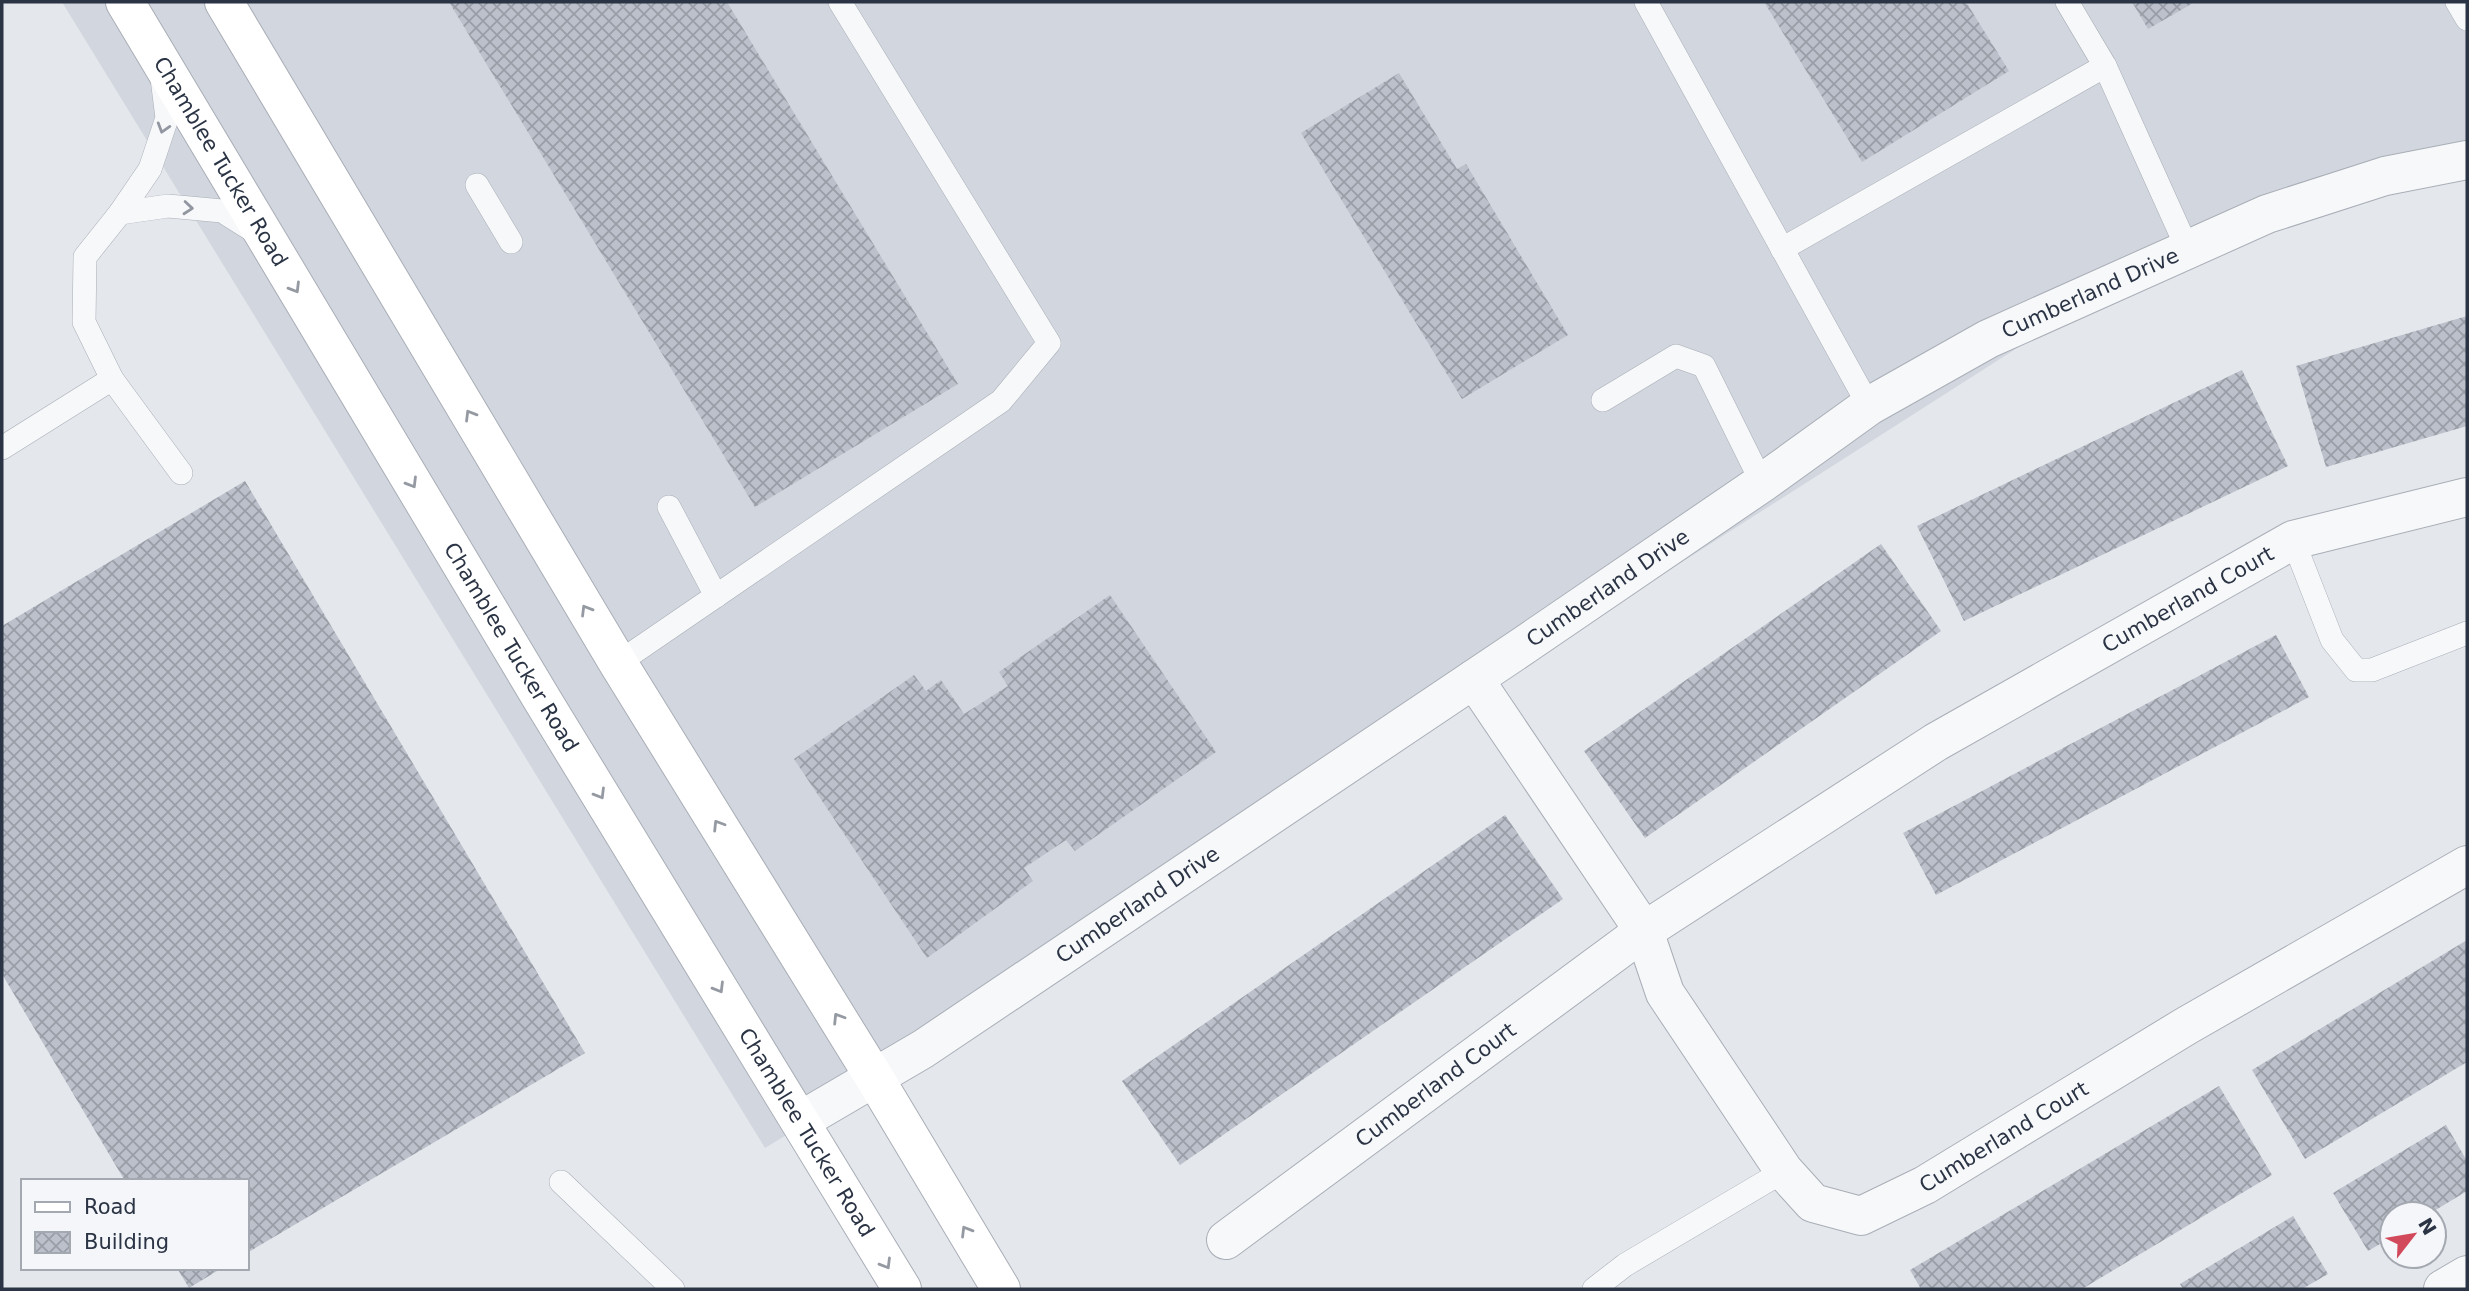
<svg xmlns="http://www.w3.org/2000/svg" width="2469" height="1291" font-family="'DejaVu Sans',sans-serif">
  <style>
    .built { fill: #d2d6de }
    .building { fill: url(#building-cross-hatch) }
    .lines { fill: none; stroke-linecap: round; stroke-linejoin: round }
    .lane-casing { stroke: #a9aeb7; stroke-width: 24 }
    .street-casing { stroke: #a9aeb7; stroke-width: 40 }
    .secondary-casing { stroke: #a9aeb7; stroke-width: 40 }
    .lane { stroke: #f7f8fa; stroke-width: 23 }
    .street { stroke: #f7f8fa; stroke-width: 38 }
    .secondary { stroke: #fff; stroke-width: 38 }
    .oneway { stroke: #9196a0 }
    .oneway2 { stroke: #959aa2 }
    .labels { text-anchor: middle; dominant-baseline: central; stroke-width: 6; stroke-linejoin: round; paint-order: stroke }
    .street-label { font-size: 21px; fill: #2b3445; stroke: #f4f6f9 }
  </style>
  <defs>
    <pattern id="building-cross-hatch" width="8" height="8" patternUnits="userSpaceOnUse" patternTransform="scale(1.75)"><rect width="8" height="8" fill="#bbc0ca"/><path d="M0 0l8 8M0 8l8-8" fill="none" stroke="#989da6"/></pattern>
  </defs>
  <rect width="100%" height="100%" fill="#e4e7ec"/>
  <path class="built" d="M62,2H2467V171L2163,255L1475,694L954,1033L765,1148Z"/>
  <g class="building">
    <path d="M449,2H727L958,384L755,507Z"/>
    <path d="M1764,2H1966L2009,71L1862,162Z"/>
    <path d="M2132,2H2195L2148,29Z"/>
    <path d="M1399,73L1457,169L1466,164L1568,335L1462,399L1301,133Z"/>
    <path d="M2467,316V426L2326,467L2296,366Z"/>
    <path d="M2242,370L2288,466L1964,621L1917,526Z"/>
    <path d="M245,481L585,1053L247,1253V1181H125L2,974V626Z"/>
    <path d="M1881,544L1941,631L1645,838L1584,751Z"/>
    <path d="M1110,595L1216,752L1075,851L1066,840L1024,868L1033,881L927,958L794,759L914,675L926,691L941,680L964,714L1008,686L999,672Z"/>
    <path d="M2276,635L2309,697L1936,895L1903,833Z"/>
    <path d="M1505,815L1563,899L1180,1165L1122,1081Z"/>
    <path d="M2467,940V1062L2305,1159L2252,1070Z"/>
    <path d="M2219,1086L2272,1175L2082,1289H1921L1910,1270Z"/>
    <path d="M2446,1125L2467,1161V1191L2429,1214H2392V1237L2368,1251L2333,1193Z"/>
    <path d="M2293,1216L2328,1274L2302,1289H2183L2180,1284Z"/>
    <path d="M177,1268H222L189,1288Z"/>
  </g>
  <g class="lines">
    <g class="lane-casing">
      <g id="lane">
        <path d="M1646,2L1869,406"/>
        <path d="M2067,2L2105,66L2188,250"/>
        <path d="M2457,2L2467,19"/>
        <path d="M477,185L511,242"/>
        <path d="M120,213L168,206L222,211L257,233"/>
        <path d="M1782,249L2105,66"/>
        <path d="M112,379L84,322L85,257L120,213L150,169L167,118L162,78"/>
        <path d="M1603,400L1676,356L1704,366L1762,483"/>
        <path d="M2,448L112,379L181,473"/>
        <path d="M669,507L716,596"/>
        <path d="M2293,540L2332,640L2356,670H2372L2467,633"/>
        <path d="M618,663L1001,401L1049,343L840,2"/>
        <path d="M561,1182L673,1289"/>
        <path d="M1594,1289L1625,1265L1784,1171"/>
      </g>
    </g>
    <g class="street-casing">
      <g id="street">
        <path id="s1" d="M1474,679L1644,931L1665,993L1784,1171L1813,1203L1861,1216L1925,1185L2186,1026L2467,865"/>
        <path id="s2" d="M800,1121L923,1049L1526,644L1762,483L1869,406L1988,339L2267,214L2385,176L2467,160"/>
        <path id="s3" d="M1226,1240L1644,931L1936,742L2293,540L2467,497"/>
        <path d="M2443,1289L2467,1275"/>
      </g>
    </g>
    <g class="secondary-casing">
      <g id="secondary">
        <path id="s4" d="M125,2L543,701L902,1289"/>
        <path d="M224,2L618,663L874,1077L1001,1289"/>
      </g>
    </g>
    <use href="#lane" class="lane"/>
    <use href="#street" class="street"/>
    <use href="#secondary" class="secondary"/>
  </g>
  <defs><path id="oneway-chevron" d="M-2-3.5L2.5 0L-2 3.5" fill="none" stroke-width="1.6" stroke-linecap="round" stroke-linejoin="round" transform="scale(1.75)"/></defs>
  <g class="oneway">
    <use href="#oneway-chevron" transform="translate(163 128) rotate(107)"/>
    <use href="#oneway-chevron" transform="translate(188 208) rotate(5)"/>
  </g>
  <g class="oneway2">
    <use href="#oneway-chevron" transform="translate(295 288) rotate(59)"/>
    <use href="#oneway-chevron" transform="translate(470 415) rotate(-121)"/>
    <use href="#oneway-chevron" transform="translate(412 483) rotate(59)"/>
    <use href="#oneway-chevron" transform="translate(586 610) rotate(-121)"/>
    <use href="#oneway-chevron" transform="translate(600 794) rotate(59)"/>
    <use href="#oneway-chevron" transform="translate(718 825) rotate(-122)"/>
    <use href="#oneway-chevron" transform="translate(719 988) rotate(59)"/>
    <use href="#oneway-chevron" transform="translate(838 1018) rotate(-122)"/>
    <use href="#oneway-chevron" transform="translate(966 1231) rotate(-121)"/>
    <use href="#oneway-chevron" transform="translate(886 1264) rotate(59)"/>
  </g>
  <g class="labels">
    <g class="street-label">
      <text stroke="none"><textPath href="#s4" startOffset="186">Chamblee Tucker Road</textPath></text>
      <text stroke="none"><textPath href="#s2" startOffset="1535">Cumberland Drive</textPath></text>
      <text stroke="none"><textPath href="#s2" startOffset="968">Cumberland Drive</textPath></text>
      <text stroke="none"><textPath href="#s3" startOffset="1157">Cumberland Court</textPath></text>
      <text stroke="none"><textPath href="#s4" startOffset="752">Chamblee Tucker Road</textPath></text>
      <text stroke="none"><textPath href="#s2" startOffset="401">Cumberland Drive</textPath></text>
      <text stroke="none"><textPath href="#s3" startOffset="261">Cumberland Court</textPath></text>
      <text stroke="none"><textPath href="#s4" startOffset="1320">Chamblee Tucker Road</textPath></text>
      <text stroke="none"><textPath href="#s1" startOffset="840">Cumberland Court</textPath></text>
    </g>
  </g>
  <rect width="2469" height="1291" fill="none" stroke="#2b3445" stroke-width="7"/>
  <rect x="21" y="1179" width="228" height="91" fill="#f4f6f9" stroke="#a4a8b1" stroke-width="2"/>
  <rect x="35" y="1202" width="35" height="10" fill="#ffffff" stroke="#a4a8b1" stroke-width="2"/>
  <text x="84" y="1214" font-size="21" fill="#2b3445">Road</text>
  <rect x="35" y="1232" width="35" height="21" fill="url(#building-cross-hatch)" stroke="#a4a8b1" stroke-width="2"/>
  <text x="84" y="1249" font-size="21" fill="#2b3445">Building</text>
  <g transform="translate(2413 1235) rotate(59)"><circle r="33" fill="#f4f6f9" stroke="#a4a8b1" stroke-width="2"/>
  <path d="M0-5L12 26L0 18L-12 26Z" fill="#d1495b"/>
  <text y="-10" font-size="19" font-weight="bold" text-anchor="middle" fill="#2b3445">N</text>
  </g>
</svg>
